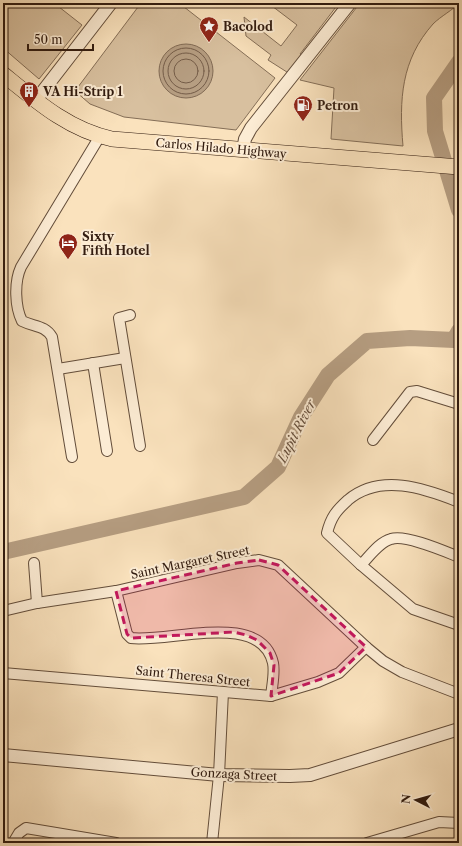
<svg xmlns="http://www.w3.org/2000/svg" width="462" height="846" font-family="'Libre Caslon Text',serif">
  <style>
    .green { fill: #d8c09f; stroke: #846e57 }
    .water { fill: #b69e82; stroke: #816a54 }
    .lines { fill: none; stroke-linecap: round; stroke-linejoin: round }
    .shore { stroke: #745c48; stroke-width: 1 }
    .river { stroke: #b69e82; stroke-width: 16 }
    .minor-casing { stroke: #634d3a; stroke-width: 12 }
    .tertiary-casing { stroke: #634d3a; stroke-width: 14 }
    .primary-casing { stroke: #311b0f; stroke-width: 16 }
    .minor { stroke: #fcecd4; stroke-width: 10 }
    .tertiary { stroke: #fcecd4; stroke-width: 12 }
    .primary { stroke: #fae2bd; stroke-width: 15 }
    .marked { fill: #c2185b; fill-opacity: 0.2; stroke: #c2185b; stroke-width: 3; stroke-dasharray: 8 5; stroke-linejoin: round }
    .labels { text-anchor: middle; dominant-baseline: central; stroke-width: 4; stroke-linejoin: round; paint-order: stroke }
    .poi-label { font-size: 12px; font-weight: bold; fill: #311b0f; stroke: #fcecd4; text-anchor: start }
    .street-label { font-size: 12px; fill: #311b0f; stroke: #fcecd4 }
    .water-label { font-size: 13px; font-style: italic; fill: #664f3d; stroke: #fcecd4 }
  </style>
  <rect width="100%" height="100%" fill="#fae2bd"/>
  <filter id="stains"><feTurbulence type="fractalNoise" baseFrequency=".005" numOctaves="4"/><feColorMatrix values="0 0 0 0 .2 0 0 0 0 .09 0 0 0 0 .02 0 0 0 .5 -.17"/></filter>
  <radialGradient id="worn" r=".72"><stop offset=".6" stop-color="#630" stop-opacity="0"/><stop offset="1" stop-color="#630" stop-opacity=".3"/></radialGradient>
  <g class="green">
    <path d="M3,3H54L82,25L39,79L3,48Z"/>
    <path d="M141,3H179L275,78L236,130L124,117L90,104L75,91Z"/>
    <path d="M268,3H339L300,54L304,57L290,74L268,60L271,55L246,36L244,17L281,46L297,25Z"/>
    <path d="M360,3H459C453,10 441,16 433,24C401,60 399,100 403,146L331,139L334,88L300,80Z"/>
  </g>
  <circle class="water" cx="186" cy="71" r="27"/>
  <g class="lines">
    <g class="shore">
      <circle cx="186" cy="71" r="23"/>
      <circle cx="186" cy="71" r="18"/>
      <circle cx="186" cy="71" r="12"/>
    </g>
    <g class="river">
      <path d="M459,62L434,98L435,131L459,210"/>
      <path d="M3,552L244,497L278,467L301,417L328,375L367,341L410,338L454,340L459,331"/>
    </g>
    <g class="minor-casing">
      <g id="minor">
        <path d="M130,315L119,318L140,446"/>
        <path d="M93,363L107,451"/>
        <path d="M58,369L125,358"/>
        <path d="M373,440L410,392L417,391L459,404"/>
        <path d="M72,457L52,337C45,325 34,327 22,321C15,307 14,282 21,267L100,136"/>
        <path d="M459,502C424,488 380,473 348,500C336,511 331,517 327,533L361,565L413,609L459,625"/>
        <path d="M34,563L37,603"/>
        <path d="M361,565C369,557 379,542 391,539C405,534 444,551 459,557"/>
        <path d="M116,591L127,634L131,638C169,643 261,610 273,663C275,673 272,686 271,696"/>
        <path d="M3,611L37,603L116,591L237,563L259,560L278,565L366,647L383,661L402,672L459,694"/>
        <path d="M3,673L271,696L318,682L339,673L366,647"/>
        <path d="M13,843L19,833L26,828L116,843"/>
        <path d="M212,843L219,775L223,692"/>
        <path d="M367,843L439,822L459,823"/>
      </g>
    </g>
    <g class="tertiary-casing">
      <g id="tertiary">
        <path d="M36,100L111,3"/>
        <path d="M243,150L245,139L251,128L350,3"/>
        <path d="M3,755L219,775L290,776L310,775L459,729"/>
      </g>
    </g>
    <g class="primary-casing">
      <path id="primary" d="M3,74C36,101 69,130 112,139L459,167"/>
    </g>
    <use href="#minor" class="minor"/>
    <use href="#tertiary" class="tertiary"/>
    <use href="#primary" class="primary"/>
  </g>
  <path class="marked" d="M259,560L278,565L366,647L339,673L271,696L274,665L270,653L257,640L246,635L234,632L131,638L127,634L116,591L237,563Z"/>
  <defs>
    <g id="sight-pin" transform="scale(1)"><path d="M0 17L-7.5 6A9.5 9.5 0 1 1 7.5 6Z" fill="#8f2418" stroke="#fcecd4"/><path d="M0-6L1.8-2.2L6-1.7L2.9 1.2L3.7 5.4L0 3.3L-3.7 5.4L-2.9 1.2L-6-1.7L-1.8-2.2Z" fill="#fff"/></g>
    <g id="building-pin" transform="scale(1)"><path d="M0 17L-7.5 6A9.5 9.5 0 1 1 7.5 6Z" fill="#8f2418" stroke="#fcecd4"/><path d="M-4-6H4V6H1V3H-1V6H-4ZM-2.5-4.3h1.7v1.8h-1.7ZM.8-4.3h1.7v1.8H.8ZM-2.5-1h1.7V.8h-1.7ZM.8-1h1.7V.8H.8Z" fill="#fff"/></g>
    <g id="fuel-pin" transform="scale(1)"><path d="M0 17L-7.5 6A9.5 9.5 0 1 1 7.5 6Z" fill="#8f2418" stroke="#fcecd4"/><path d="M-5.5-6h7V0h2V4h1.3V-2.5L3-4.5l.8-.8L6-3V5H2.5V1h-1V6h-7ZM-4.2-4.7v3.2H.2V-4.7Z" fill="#fff"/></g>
    <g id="hotel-pin" transform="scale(1)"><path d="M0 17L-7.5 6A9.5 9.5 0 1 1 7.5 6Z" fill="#8f2418" stroke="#fcecd4"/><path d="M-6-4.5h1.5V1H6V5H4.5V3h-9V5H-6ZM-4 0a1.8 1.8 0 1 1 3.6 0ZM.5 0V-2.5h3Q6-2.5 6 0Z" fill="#fff"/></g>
  </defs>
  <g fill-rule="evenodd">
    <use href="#sight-pin" x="209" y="26"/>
    <use href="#building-pin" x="29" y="91"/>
    <use href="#fuel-pin" x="303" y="105"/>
    <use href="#hotel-pin" x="68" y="243"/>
  </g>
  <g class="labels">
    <g class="poi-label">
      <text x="223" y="26">Bacolod</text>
      <text x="43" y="91">VA Hi-Strip 1</text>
      <text x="317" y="105">Petron</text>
      <text x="82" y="236">Sixty<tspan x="82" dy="14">Fifth Hotel</tspan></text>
    </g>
    <g class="street-label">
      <text transform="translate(221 148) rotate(5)">Carlos Hilado Highway</text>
      <text transform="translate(190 562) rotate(-12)">Saint Margaret Street</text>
      <text transform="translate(193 676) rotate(6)">Saint Theresa Street</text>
      <text transform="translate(234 774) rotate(3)">Gonzaga Street</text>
    </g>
    <g class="water-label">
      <text transform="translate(296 431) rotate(-63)">Lupit River</text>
    </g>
  </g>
  <rect width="462" height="846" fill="none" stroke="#fae2bd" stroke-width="16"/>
  <rect x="4" y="4" width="454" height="838" fill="none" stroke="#311b0f" stroke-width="2"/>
  <rect x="8" y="8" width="446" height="830" fill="none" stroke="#311b0f"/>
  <g transform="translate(416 800) rotate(276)" stroke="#fcecd4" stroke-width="3" paint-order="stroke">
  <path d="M0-3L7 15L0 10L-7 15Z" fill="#311b0f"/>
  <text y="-6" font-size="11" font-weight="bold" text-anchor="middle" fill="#311b0f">N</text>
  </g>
  <path d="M28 44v6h65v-6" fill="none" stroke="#311b0f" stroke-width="2"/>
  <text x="34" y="44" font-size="12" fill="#311b0f" stroke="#fcecd4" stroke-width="3" paint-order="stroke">50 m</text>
  <rect width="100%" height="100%" filter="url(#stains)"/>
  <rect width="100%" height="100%" fill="url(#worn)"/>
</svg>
